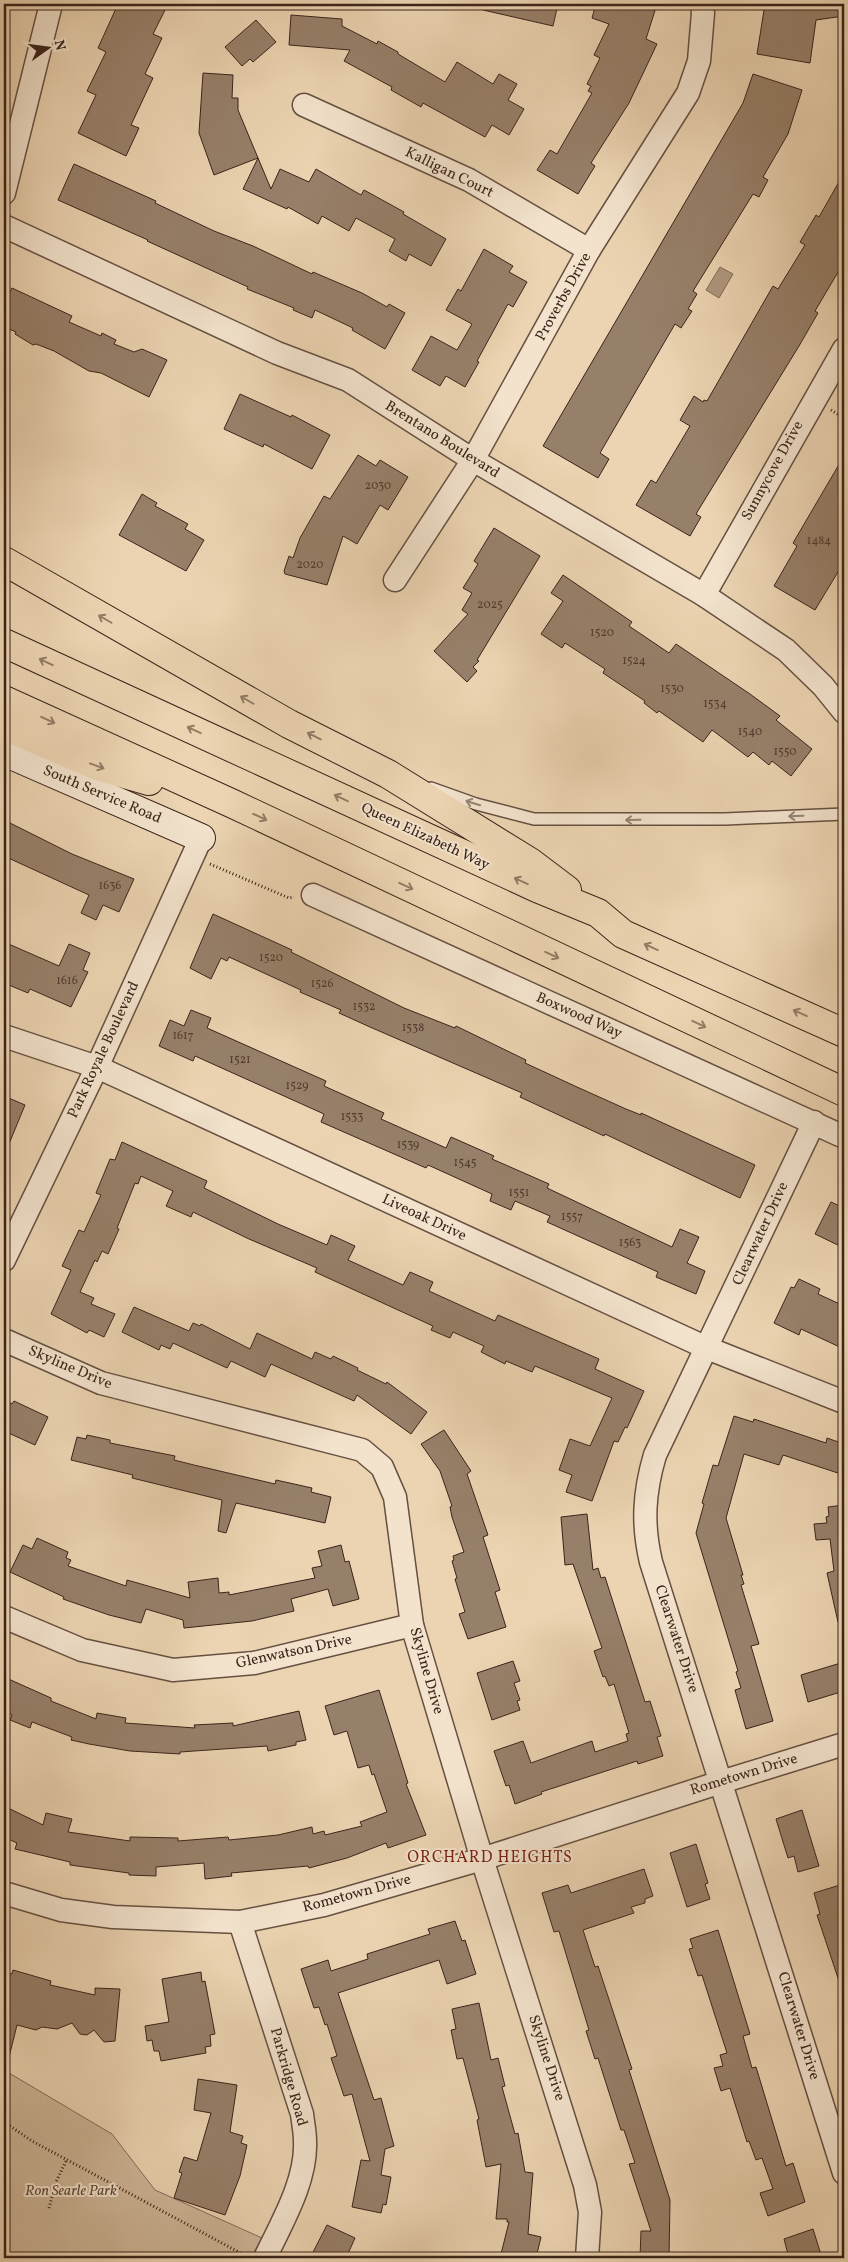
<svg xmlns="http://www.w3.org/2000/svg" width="848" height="2262" font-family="Vollkorn,serif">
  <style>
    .green { fill: #ceb698; stroke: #846d5a }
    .water { fill: #af987f; stroke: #806a57 }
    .building { fill: #97806a; stroke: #3a241b }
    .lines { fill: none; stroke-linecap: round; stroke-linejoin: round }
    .lane-casing { stroke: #665041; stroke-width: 14 }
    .street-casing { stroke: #665041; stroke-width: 25 }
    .secondary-casing { stroke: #3a241b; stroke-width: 30 }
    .highway-casing { stroke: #3a241b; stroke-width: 30 }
    .path { stroke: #3a241b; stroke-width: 3; stroke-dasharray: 1 2.5; stroke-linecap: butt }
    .lane { stroke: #f3e3cd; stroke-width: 11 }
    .street { stroke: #f3e3cd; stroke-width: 22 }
    .secondary { stroke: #f3e3cd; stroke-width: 28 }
    .highway { stroke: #ecd4b2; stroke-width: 28 }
    .oneway { stroke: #937c66 }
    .oneway2 { stroke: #968474 }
    .labels { text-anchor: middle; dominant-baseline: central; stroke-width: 4; stroke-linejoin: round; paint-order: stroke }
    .number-label { font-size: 12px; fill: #513b2f }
    .street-label { font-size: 15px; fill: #3a241b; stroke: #f3e3cd }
    .park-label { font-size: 15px; font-style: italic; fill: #5f483a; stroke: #f3e3cd }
    .neighbourhood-label { font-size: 16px; letter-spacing: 1px; fill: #7a1f14; stroke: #f3e3cd }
  </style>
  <rect width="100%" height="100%" fill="#ecd4b2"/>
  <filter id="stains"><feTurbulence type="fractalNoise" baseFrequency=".004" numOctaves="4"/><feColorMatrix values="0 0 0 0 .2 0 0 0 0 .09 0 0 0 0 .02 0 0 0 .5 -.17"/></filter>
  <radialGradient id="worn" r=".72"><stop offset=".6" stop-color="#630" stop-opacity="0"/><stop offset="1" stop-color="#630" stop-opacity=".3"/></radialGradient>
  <path class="green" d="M4,2070L112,2134L155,2190L262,2238L251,2258H4Z"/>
  <path class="water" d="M720,267L733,274L719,298L706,290Z"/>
  <g class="building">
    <path d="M118,4H168L153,34L162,38L145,74L153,78L131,125L139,128L126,156L78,133L96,95L87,91L106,52L98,48Z"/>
    <path d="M483,4H558L553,26L483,10Z"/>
    <path d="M596,4H657L646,39L657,44L629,103L591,163L595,166L578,194L537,170L550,150L557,154L592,93L588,91L591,86L587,84L600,58L594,55L609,24L592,18Z"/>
    <path d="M765,4H844V16L816,20L810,63L757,54Z"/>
    <path d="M291,15L342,19V26L377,44L378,41L398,52V54L445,82L457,62L493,84L499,74L517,84L508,100L524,109L509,135L492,125L485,137L423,103L421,107L391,90L392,87L344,61L350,50L289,45Z"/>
    <path d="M256,20L276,42L253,62L250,59L242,66L225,47Z"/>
    <path d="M203,73L233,75L232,98H238V110L258,158L214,175L199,133Z"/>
    <path d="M753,74L802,90L788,134L763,177L768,180L759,197L753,194L693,291L697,294L688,309L692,311L681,328L675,324L600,453L609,459L598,478L543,446L743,103Z"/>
    <path d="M258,158L271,189L280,169L309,182L316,169L361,195L364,190L404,212L403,214L446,239L431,266L409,254L406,261L389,251L395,239L356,218L349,231L322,216L318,224L288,207L287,209L243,189Z"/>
    <path d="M74,164L156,201L155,203L214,231L253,246L312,274L313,272L362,293L387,307L389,304L405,313L385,349L352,330L353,328L315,310L312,318L293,310L294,308L247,289L248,287L147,241L148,240L58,200Z"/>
    <path d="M844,173V262L815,311L818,313L799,346L696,514L701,517L690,536L636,505L651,480L656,483L690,426L680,420L694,396L703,402L704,400L707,401L773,286L778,289L805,245L800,242L816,215L819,217Z"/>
    <path d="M484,249L513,266L509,272L527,282L513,307L508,304L477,361L479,362L465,387L446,376L440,386L412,370L431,336L457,350L472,324L446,310L458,289L461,291Z"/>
    <path d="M12,288L72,316L69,322L101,336L102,333L116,340L114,344L134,352L142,349L167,360L149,397L101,373L89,371L54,351L36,344L33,345L15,334L16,332L4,327V289L10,292Z"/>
    <path d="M240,394L291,417L292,415L330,435L312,469L264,444L263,447L224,429Z"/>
    <path d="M358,455L376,466L380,460L408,477L388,510L380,505L357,544L343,536L327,585L285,574L284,571L289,556L293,558L300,538L324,496L330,499Z"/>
    <path d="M844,456V562L815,610L774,586L797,546L793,543Z"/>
    <path d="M142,494L157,503L155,506L188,524L185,529L204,540L186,571L119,535Z"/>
    <path d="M494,528L540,556L477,660L479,661L473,667L477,671L467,682L434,651L468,614L462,610L472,593L463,588L478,564L474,561Z"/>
    <path d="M563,575L632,622L629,626L669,653L676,644L750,694L780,716L776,720L812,749L791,776L772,761L769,765L753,752L748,757L712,730L703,742L659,711L657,713L644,703L645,701L603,673L605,669L565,643L562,648L541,634L563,601L551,593Z"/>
    <path d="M4,820L72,854L134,879L119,912L103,905L96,920L81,913L89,895L4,856Z"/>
    <path d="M213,914L292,950L291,952L404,1008L455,1028L456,1026L526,1060L525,1063L577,1087L626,1109L641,1115V1113L755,1165L740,1198L605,1134L604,1136L520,1097L522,1093L370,1027L339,1013L341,1010L300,992L301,990L229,957L227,961L221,958L211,979L190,968Z"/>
    <path d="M4,942L59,966L69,944L90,953L83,970L88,972L71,1007L30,989L28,993L4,983Z"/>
    <path d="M191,1010L211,1018L207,1028L326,1081L324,1086L384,1113L381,1119L446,1148L451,1137L494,1156L492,1159L549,1184L547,1188L672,1247L680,1229L699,1237L687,1263L705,1271L696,1294L656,1277L658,1272L547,1222L550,1216L515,1201L511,1210L490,1201L492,1194L428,1165L426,1168L321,1122L324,1114L195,1056L193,1061L159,1046L170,1020L184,1026Z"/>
    <path d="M4,1096L25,1105L4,1156Z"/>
    <path d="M122,1142L207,1181L204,1188L278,1224L327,1245L331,1235L355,1246L348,1260L403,1285L410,1272L433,1282L429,1291L495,1321L498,1315L599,1359L595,1369L644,1391L627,1428L625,1427L618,1442L614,1441L592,1501L566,1492L572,1475L559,1470L570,1439L590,1446L612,1398L535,1366L532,1372L506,1361L505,1364L481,1352L484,1346L453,1332L450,1338L431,1330L433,1326L315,1272L317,1268L249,1239L193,1212L191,1217L166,1206L173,1191L141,1176L138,1184L135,1183L117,1228L119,1229L108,1254L102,1251L97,1262L95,1260L80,1292L94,1298L91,1304L115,1314L104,1337L89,1330L87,1333L51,1314L71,1270L62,1266L79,1230L84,1232L101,1195L96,1193L110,1159L115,1160Z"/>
    <path d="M831,1202L844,1208V1248L815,1234Z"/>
    <path d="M799,1279L820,1289L818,1294L844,1306V1349L801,1329L799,1335L774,1323L791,1287L794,1288Z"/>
    <path d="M134,1307L189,1331L193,1323L200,1326L201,1324L250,1349L257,1333L312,1359L315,1352L331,1359L333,1356L358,1368L357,1370L386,1384L387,1382L427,1412L411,1434L357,1395L354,1401L271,1364L265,1377L231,1361L227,1368L173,1343L170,1349L161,1345L159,1350L122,1332Z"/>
    <path d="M4,1400L12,1404L14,1401L48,1417L35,1445L4,1431Z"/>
    <path d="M734,1416L753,1422L754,1419L826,1443L827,1438L844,1444V1475L783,1455L779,1465L744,1454L726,1518L743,1575H741L744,1584L741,1585L759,1644L751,1646L773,1721L746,1729L735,1690L741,1688L736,1672L738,1671L696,1533L704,1504L702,1503L713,1465L718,1466Z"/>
    <path d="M444,1430L471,1471L467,1474L488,1535L483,1537L500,1590L495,1592L506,1627L468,1639L459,1614L465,1612L455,1579L457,1578L452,1561L454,1560L453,1556L464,1552L452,1517L450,1507L452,1506L440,1471L421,1444Z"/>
    <path d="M87,1435L110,1440V1443L175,1456L174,1460L194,1465L275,1484L276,1480L312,1488L311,1492L331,1497L325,1523L236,1503L226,1533L218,1531L222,1500L132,1478L133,1475L71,1460L77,1437L86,1439Z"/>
    <path d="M844,1505V1621L838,1622L827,1573L834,1571L830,1539L816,1540L814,1524L827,1523L826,1517L829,1516L828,1507Z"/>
    <path d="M587,1514L593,1570L598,1568L601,1578L605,1577L645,1702L650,1701L661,1736L657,1737L663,1756L638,1764L637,1761L541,1792L542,1794L515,1804L509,1785L506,1786L494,1751L523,1741L531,1763L592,1741L595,1752L628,1741L626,1734L629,1733L614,1684L609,1686L605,1676L603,1677L594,1651L602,1648L573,1564L565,1565L561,1517Z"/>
    <path d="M37,1538L68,1552L66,1558L71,1560L68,1566L126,1586L127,1580L190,1598L188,1582L218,1578L219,1593L229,1592V1595L315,1578L312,1568L322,1566L318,1551L341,1545L345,1562L349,1561L359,1599L333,1606L328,1589L291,1599L294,1611L252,1621L184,1628L183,1620L146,1609L141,1623L109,1615L63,1599L64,1597L10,1572L23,1545L32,1549Z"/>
    <path d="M513,1661L520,1681L514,1683L520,1700L517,1701L520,1710L492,1720L477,1673Z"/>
    <path d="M844,1662V1691L808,1702L801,1675Z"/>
    <path d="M4,1677L51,1698V1701L96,1719L97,1713L126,1718L125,1723L195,1728L194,1725L233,1723V1726L299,1711L306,1740L296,1742V1745L268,1751L267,1746L180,1752V1754L130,1751L89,1744L71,1740L72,1737L32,1722L30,1728L10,1720L12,1715L4,1710Z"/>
    <path d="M379,1690L408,1783L406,1784L426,1835L388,1848L386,1843L347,1858L309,1868L308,1866L231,1873L232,1876L205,1879L204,1863L156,1867V1876L129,1875V1873L70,1865V1862L15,1849L17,1843L4,1837V1806L43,1825L46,1813L72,1819L68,1832L130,1841V1837L178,1838V1841L228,1837L229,1840L278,1835L312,1827L313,1834L324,1831L325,1835L362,1826L360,1822L387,1812L374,1774L372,1775L369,1765L358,1768L347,1731L334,1735L325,1706Z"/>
    <path d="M802,1810L819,1866L798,1872L794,1856L788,1858L776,1819Z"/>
    <path d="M696,1844L708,1883L705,1884L710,1899L687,1907L670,1853Z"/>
    <path d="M644,1869L653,1896L645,1899V1903L631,1907L634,1913L583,1930L595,1967L598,1966L626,2051L632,2069L629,2070L670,2200L669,2258H640L641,2231H651L629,2164L635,2163L624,2130H621L598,2058L595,2059L586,2031L589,2030L559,1931L554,1932L542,1893L568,1885L571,1893Z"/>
    <path d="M840,1885L844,1896V1986L841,1987L817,1915L820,1914L814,1893Z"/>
    <path d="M455,1921L462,1941L465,1940L476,1974L447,1984L439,1960L338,1993L374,2100L381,2098L394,2146L385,2149L381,2175L391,2177L386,2205L383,2204L381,2213L352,2207L361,2160L370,2161L352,2094L344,2096L331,2058L337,2056L327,2024L325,2025L319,2007L314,2008L301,1969L328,1960L331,1971L368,1959L367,1954L430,1934L428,1929Z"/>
    <path d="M718,1930L750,2034L743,2036L752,2068L756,2067L786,2166L793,2163L805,2202L768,2216L760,2193L773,2189L762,2158L756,2160L749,2141L747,2142L730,2088L721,2091L714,2068L723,2066L720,2055L727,2053L702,1975L698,1976L689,1949L693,1948L690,1939Z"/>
    <path d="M13,1970L51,1981L50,1985L95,1995V1988L120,1989L115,2041L104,2042L94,2030L87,2035L80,2034L72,2023L57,2029L42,2027L36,2030L17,2025L9,2057H4V1972L12,1974Z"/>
    <path d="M201,1972L202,1982L205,1981L215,2034L210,2035L211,2046L205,2047L206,2053L161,2061L159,2051H154L152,2040L147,2041L145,2026L169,2022L162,1979Z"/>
    <path d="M479,2003L491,2060L498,2058L505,2086L502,2087L515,2134L518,2133L525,2172L533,2173L528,2234L541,2237L536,2258H500L509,2222H507V2219H496L501,2164L486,2167L477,2120L479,2119L463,2058L457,2059L451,2030L456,2029L452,2009Z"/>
    <path d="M198,2079L237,2085L230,2132L243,2136L241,2143L247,2145L240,2176L225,2215L174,2198L182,2173L179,2172L184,2157L197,2161L211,2113L194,2110Z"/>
    <path d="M327,2225L355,2238L346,2258H310Z"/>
    <path d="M813,2229L822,2258H789L784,2239Z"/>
  </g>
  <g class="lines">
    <g class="lane-casing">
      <path id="lane" d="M431,788L476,804L534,819H725L844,814"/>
    </g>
    <g class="street-casing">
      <g id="street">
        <path d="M304,105L469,180L589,250"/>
        <path d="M4,193L51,4"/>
        <path d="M4,226L277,353L348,380L473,460L704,595L786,650L823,686L844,712"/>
        <path d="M395,580L473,460L589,250L688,93L699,61L703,13L702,4"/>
        <path d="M704,595L844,349"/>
        <path d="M313,895L844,1137"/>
        <path d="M4,1036L97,1067L707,1348L844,1402"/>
        <path d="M814,1122L655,1455C644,1492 642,1524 651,1562L844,2173"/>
        <path d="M4,1260L97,1067L201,838"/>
        <path d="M4,1340L101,1383L362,1450L382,1467L395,1497L412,1625L482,1859L585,2185L590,2212L587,2258"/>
        <path d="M4,1617L82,1650L173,1670L254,1663L412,1625"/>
        <path d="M4,1893L61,1910L113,1917L240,1922L324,1905L482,1859L721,1782L844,1744"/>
        <path d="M240,1922L302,2114C303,2123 305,2132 305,2141C307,2181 281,2224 265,2258"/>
      </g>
    </g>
    <g class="secondary-casing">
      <path id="secondary" d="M4,752L201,838"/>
    </g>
    <g class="highway-casing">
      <g id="highway">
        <path d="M4,561L289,724L388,774L530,862L567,890"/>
        <path d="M4,643L537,888L598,913L623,934L844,1033"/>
        <path d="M4,700L231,803L844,1092"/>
        <path d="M4,726L97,766L149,781"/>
      </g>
    </g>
    <g class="path">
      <path d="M831,410L844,418"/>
      <path d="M210,864L289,898L294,897"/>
      <path d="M4,2122L32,2141L246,2256"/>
      <path d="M49,2208L56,2182L67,2159"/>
    </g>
    <use href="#lane" class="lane"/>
    <use href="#street" class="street"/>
    <use href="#secondary" class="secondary"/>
    <use href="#highway" class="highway"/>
  </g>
  <defs><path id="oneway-shaft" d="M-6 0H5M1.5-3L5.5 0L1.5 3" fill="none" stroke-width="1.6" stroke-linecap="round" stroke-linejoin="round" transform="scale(1.25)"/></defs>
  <g class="oneway">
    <use href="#oneway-shaft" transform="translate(105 619) rotate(-150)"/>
    <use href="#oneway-shaft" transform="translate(46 662) rotate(-155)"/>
    <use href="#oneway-shaft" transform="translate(247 700) rotate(-150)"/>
    <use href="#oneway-shaft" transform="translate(48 720) rotate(25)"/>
    <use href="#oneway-shaft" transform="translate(194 730) rotate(-155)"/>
    <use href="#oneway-shaft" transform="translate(314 736) rotate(-153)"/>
    <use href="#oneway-shaft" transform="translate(97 766) rotate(20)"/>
    <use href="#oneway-shaft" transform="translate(341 798) rotate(-155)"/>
    <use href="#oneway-shaft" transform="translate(260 817) rotate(25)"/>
    <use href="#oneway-shaft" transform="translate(521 881) rotate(-155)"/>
    <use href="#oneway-shaft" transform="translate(406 886) rotate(25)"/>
    <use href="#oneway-shaft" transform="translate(651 947) rotate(-156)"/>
    <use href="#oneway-shaft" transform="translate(552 955) rotate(25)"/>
    <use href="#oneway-shaft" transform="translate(800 1013) rotate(-156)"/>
    <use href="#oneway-shaft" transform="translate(699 1024) rotate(25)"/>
  </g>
  <g class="oneway2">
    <use href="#oneway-shaft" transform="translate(473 803) rotate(-163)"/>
    <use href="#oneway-shaft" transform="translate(796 816) rotate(178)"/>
    <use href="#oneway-shaft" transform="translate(633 820) rotate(179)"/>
  </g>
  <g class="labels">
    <g class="number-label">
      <text x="378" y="486">2030</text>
      <text x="819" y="541">1484</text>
      <text x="310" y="565">2020</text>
      <text x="490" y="605">2025</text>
      <text x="602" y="633">1520</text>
      <text x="634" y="661">1524</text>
      <text x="672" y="689">1530</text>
      <text x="715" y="704">1534</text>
      <text x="750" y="732">1540</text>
      <text x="785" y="752">1550</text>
      <text x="110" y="886">1636</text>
      <text x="271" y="958">1520</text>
      <text x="67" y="981">1616</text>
      <text x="322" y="984">1526</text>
      <text x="364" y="1007">1532</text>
      <text x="413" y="1028">1538</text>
      <text x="183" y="1036">1617</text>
      <text x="240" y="1060">1521</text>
      <text x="297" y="1086">1529</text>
      <text x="352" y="1117">1533</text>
      <text x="408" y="1145">1539</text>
      <text x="465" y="1163">1545</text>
      <text x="519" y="1193">1551</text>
      <text x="572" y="1217">1557</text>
      <text x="630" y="1243">1563</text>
    </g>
    <g class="street-label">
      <text transform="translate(449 173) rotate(26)">Kalligan Court</text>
      <text transform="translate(564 297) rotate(-61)">Proverbs Drive</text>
      <text transform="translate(442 440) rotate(32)">Brentano Boulevard</text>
      <text transform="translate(773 471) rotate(-61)">Sunnycove Drive</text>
      <text transform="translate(102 795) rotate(23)">South Service Road</text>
      <text transform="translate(425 837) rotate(25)">Queen Elizabeth Way</text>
      <text transform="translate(579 1016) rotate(24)">Boxwood Way</text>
      <text transform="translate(104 1050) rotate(-65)">Park Royale Boulevard</text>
      <text transform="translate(424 1218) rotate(25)">Liveoak Drive</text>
      <text transform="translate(761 1234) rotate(-65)">Clearwater Drive</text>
      <text transform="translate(70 1368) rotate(23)">Skyline Drive</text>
      <text transform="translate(676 1639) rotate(72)">Clearwater Drive</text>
      <text transform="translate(294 1652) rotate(-12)">Glenwatson Drive</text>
      <text transform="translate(426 1671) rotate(74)">Skyline Drive</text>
      <text transform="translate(744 1775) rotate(-17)">Rometown Drive</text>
      <text transform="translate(357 1894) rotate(-15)">Rometown Drive</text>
      <text transform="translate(798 2026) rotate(73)">Clearwater Drive</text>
      <text transform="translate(546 2058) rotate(72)">Skyline Drive</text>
      <text transform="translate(288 2077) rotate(74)">Parkridge Road</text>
    </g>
    <g class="park-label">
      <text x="71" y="2191">Ron Searle Park</text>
    </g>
    <g class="neighbourhood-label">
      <text x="490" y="1858">ORCHARD HEIGHTS</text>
    </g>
  </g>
  <rect width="848" height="2262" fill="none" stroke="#ecd4b2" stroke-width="20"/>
  <rect x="5" y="5" width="838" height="2252" fill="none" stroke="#3a241b" stroke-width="2.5"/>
  <rect x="10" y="10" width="828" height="2242" fill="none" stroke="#3a241b"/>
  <g transform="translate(48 48) rotate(76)" stroke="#f3e3cd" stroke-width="4" paint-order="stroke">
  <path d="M0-4L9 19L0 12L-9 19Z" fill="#3a241b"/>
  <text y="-8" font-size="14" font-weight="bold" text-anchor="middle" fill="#3a241b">N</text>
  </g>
  <rect width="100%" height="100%" filter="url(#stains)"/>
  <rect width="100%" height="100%" fill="url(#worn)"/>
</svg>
